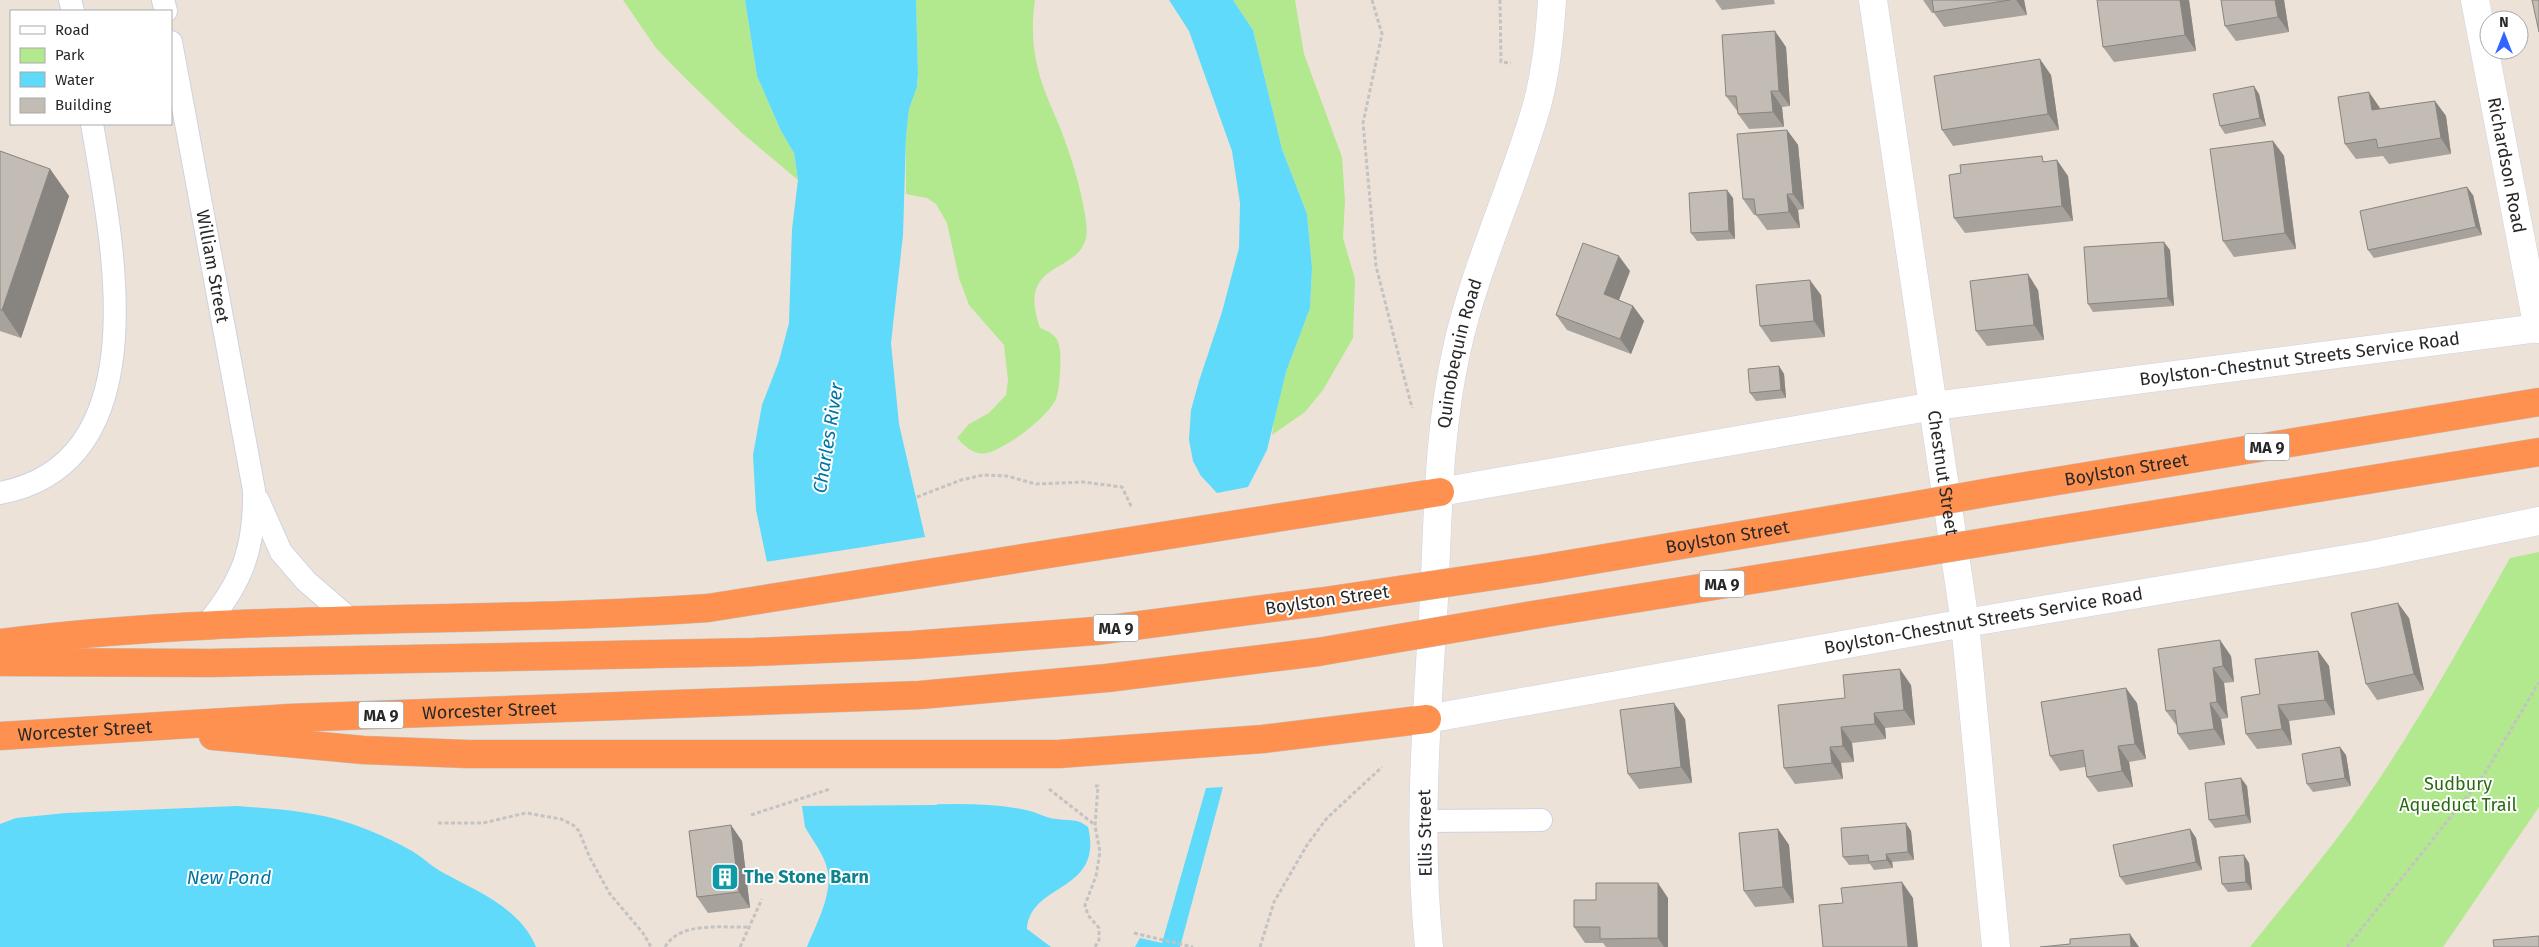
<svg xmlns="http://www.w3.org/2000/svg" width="2539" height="947" font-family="'Fira Sans',sans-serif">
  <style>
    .green { fill: #b3e98e }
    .water { fill: #5fdafa }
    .pier { fill: #ece2d8 }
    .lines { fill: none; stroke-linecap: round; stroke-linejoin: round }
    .lane-casing { stroke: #cdd2e3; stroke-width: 24 }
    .street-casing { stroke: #cdd2e3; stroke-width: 29 }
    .secondary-casing { stroke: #cdd2e3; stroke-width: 29 }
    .highway-casing { stroke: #c3c3c3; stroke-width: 29 }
    .path { stroke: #c3c3c3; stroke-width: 3; stroke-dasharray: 4 2.5; stroke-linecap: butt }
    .lane { stroke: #fff; stroke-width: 22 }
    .street { stroke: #fff; stroke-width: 28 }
    .secondary { stroke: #fff; stroke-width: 28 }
    .highway { stroke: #ff9150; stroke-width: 28 }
    .highway-bridge-casing { stroke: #c3c3c3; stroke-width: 29; stroke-linecap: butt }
    .highway-bridge { stroke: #ff9150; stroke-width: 28 }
    .wall { fill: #a8a29c }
    .shaded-wall { fill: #88847f }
    .building { fill: #c3bcb5; stroke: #88847f }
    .labels { text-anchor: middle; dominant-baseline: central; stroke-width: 4; stroke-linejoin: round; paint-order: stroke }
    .shield { fill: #fff; stroke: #686868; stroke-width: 1 }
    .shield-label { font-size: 16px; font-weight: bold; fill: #282828 }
    .street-label { font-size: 18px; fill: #282828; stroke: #fff }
    .park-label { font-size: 18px; fill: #2a6a12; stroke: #fff }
    .culture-label { font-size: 18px; font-weight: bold; fill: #0d838f; stroke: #fff; text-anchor: start }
    .water-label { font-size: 19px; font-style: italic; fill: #0175a3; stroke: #fff }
  </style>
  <rect width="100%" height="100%" fill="#ece2d8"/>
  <g class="green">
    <path d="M623,0H745L757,76L781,131L794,153L798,180L742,133L683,76L656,48Z"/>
    <path d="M916,0H1035C1032,20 1032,40 1036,60C1040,82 1050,104 1059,125C1069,151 1078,177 1083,204C1085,214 1088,229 1086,238C1077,275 1016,260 1040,328C1048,331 1057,335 1059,345C1062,355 1060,389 1056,399C1047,418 1007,448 987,453C974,456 965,446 957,438L969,424L989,413L1006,395L1008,380L1004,345L969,305L959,278L947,223L936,204L927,198L906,194V137L909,109L917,87L918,73Z"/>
    <path d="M1233,0H1295L1304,54L1342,157L1345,201L1343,238L1355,279L1353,338L1323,390L1305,412L1272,435L1276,408L1286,372L1310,308L1312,268L1307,214L1282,149L1253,30Z"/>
    <path d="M2539,552V807L2452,934L2443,947H2250C2278,912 2307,877 2335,841C2402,753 2456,654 2510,558Z"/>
  </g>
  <g class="water">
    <path d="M745,0H916L918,73L917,87L909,109L906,137L903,235L891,343L899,424L925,537L870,546L912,805C950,804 989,802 1026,810C1036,812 1046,818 1056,819C1069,821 1077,818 1088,827C1104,893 1030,882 1027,929L1051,947H807C816,925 834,892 827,868C823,853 813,841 805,827L767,562L756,510L753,455L762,405L779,361L789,323L792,229L798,180L794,153L781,131L757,76Z"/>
    <path d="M1169,0H1233L1253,30L1282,149L1307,214L1312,268L1310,308L1286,372L1267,450L1248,487L1217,493L1201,476L1193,461L1189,440L1191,410L1199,381L1222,312L1239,248L1240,203L1232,151L1189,31Z"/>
    <path d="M1223,787L1180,947H1135L1140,938L1162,943L1206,788Z"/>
    <path d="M237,806C274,809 314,811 349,823C370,830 393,840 412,851C422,857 430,865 440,871C474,890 520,907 536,947H0V824L16,818L66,813Z"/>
  </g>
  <path class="pier" d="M897,542V545L873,548L914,803L936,802L937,805L801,806L765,562Z"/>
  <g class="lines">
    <g class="lane-casing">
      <g id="lane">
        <path d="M70,0L73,11"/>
        <path d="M163,0L166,11"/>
        <path id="s1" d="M171,42L254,490C255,547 243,581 207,624"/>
        <path d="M0,493C162,462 111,236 92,124"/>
        <path d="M258,500L281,552L306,581L351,620"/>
        <path d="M1424,821L1541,820"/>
      </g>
    </g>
    <g class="street-casing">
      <g id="street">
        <path id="s2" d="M2475,0L2538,329"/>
        <path id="s3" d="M1440,492L1934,406L2539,328"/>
        <path id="s4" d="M1427,719L1965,623L2371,555L2539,521"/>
      </g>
    </g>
    <g class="secondary-casing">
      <g id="secondary">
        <path id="s5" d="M1873,0L1965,623L1996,947"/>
        <path id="s6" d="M1429,947C1417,831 1427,715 1434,599C1438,517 1438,434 1456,353C1474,268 1513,189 1537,105C1546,71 1550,36 1552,0"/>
      </g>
    </g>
    <g class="highway-casing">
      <g id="highway">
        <path id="s7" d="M1996,491L2539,402"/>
        <path d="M2003,539L2539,452"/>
        <path id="s8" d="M1540,569L1900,508"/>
        <path d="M1539,614L1906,555"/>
        <path d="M0,643C235,613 472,624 708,608L1440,492"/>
        <path d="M0,662L210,663L754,652L912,645L1095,631L1318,602"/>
        <path id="s9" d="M0,736L289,718L920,695L1107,678L1318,652"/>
        <path d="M213,736L363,750L467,754H1059L1263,739L1427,719"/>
      </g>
    </g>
    <g class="path">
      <path d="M1372,0L1382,34L1363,123L1376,266L1412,408"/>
      <path d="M1500,0L1501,62L1511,63"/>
      <path d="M917,497L961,480L983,475L1007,476L1036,484L1083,482L1122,487L1132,508"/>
      <path d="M1049,789L1095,825"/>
      <path d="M751,815L830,789"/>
      <path d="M438,823H483L526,813L561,819L573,825L579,831L590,858L610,894L643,933L651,947"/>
      <path d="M1134,933L1193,947"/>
      <path d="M665,947C680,921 722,928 748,927"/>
      <path d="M740,947L762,899"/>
      <path d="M1095,947L1099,940V928L1088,915L1085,905L1096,876L1100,852L1095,826L1098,786H1095"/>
      <path d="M1260,947L1274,902L1307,845L1327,818L1382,767"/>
      <path d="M2347,947L2484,775L2539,682"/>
    </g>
    <use href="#lane" class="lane"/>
    <use href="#street" class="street"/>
    <use href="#secondary" class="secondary"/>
    <use href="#highway" class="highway"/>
    <g class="highway-bridge-casing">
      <g id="highway-bridge">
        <path d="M1900,508L1996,491"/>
        <path d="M1906,555L2003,539"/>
        <path d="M1318,602L1540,569"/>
        <path d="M1318,652L1539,614"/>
      </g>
    </g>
    <use href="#highway-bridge" class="highway-bridge"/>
  </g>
  <g class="wall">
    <path d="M1715,0H1774L1775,4L1722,10Z"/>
    <path d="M1923,0H2024L2027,15L1944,27L1934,13H1932Z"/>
    <path d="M2097,0H2189L2196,51L2114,62L2103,47Z"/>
    <path d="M2221,0H2284L2289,32L2236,41L2225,26Z"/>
    <path d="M1786,47L1790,106L1782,107L1784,127L1749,129L1738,114V112L1726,96Z"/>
    <path d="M2051,75L2059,130L1953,146L1942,130Z"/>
    <path d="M2259,94L2266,126L2225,134L2220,126Z"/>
    <path d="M2435,101L2446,116L2451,154L2389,164L2383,156L2356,159L2345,144L2380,108V109Z"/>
    <path d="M1787,130L1798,145L1804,209L1798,210L1800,228L1767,230L1756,215H1754L1743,199Z"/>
    <path d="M2273,141L2284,156L2296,249L2234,257L2223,241Z"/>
    <path d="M0,151L50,169L69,196L21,338L0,331Z"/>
    <path d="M2046,161L2068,176L2073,221L1965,233L1954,218L1961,173Z"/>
    <path d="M2473,195L2482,235L2374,258L2368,250Z"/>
    <path d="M1733,198L1735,239L1697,241L1691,233Z"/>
    <path d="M2170,250L2174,306L2093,312L2088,304Z"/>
    <path d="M1630,271L1619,300L1633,306L1644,321L1631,354L1567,330L1556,315Z"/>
    <path d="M2038,290L2044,340L1987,346L1976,331Z"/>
    <path d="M1821,295L1825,337L1771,342L1760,326Z"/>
    <path d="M1779,366L1784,374L1786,398L1756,401L1750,393Z"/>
    <path d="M2409,618L2424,690L2377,700L2366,684Z"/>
    <path d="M2158,649L2231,656L2234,682L2224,683L2228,718L2221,719L2225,745L2189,750L2178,734L2177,726L2166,711Z"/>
    <path d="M2318,651L2329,666L2335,715L2289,721L2292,745L2257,749L2246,734L2260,694Z"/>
    <path d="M1911,685L1915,725L1885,728L1886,739L1852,743L1854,762L1841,763L1843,779L1795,784L1784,768L1845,698Z"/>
    <path d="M2137,703L2146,759L2129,762L2133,787L2098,792L2087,777L2085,767L2060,771L2050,756Z"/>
    <path d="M1685,719L1692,783L1639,789L1628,774Z"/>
    <path d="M2346,755L2351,786L2313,792L2307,784Z"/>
    <path d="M2247,786L2251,823L2215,828L2209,820Z"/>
    <path d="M1778,829L1789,845L1794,903L1755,907L1744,891Z"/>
    <path d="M2190,829L2196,838L2202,870L2126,885L2120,877Z"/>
    <path d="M1911,831L1914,860L1892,862L1893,868L1874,870L1870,864L1849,865L1843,857Z"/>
    <path d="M742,841L750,908L708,913L697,897Z"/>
    <path d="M2249,863L2252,890L2228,892L2222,884Z"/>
    <path d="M1668,898V947H1606L1603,943H1585L1574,927Z"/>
  </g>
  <g class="shaded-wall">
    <path d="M2016,0H2024L2027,15Z"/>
    <path d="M2180,0H2189L2196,51L2185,35Z"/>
    <path d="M2275,0H2284L2289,32L2278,17Z"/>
    <path d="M1775,31L1786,47L1790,106L1779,91Z"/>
    <path d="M2040,59L2051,75L2059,130L2048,114Z"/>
    <path d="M2254,86L2259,94L2266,126L2260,118Z"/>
    <path d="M1771,91L1782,107L1784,127L1773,112Z"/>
    <path d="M2369,92L2380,108L2383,126L2372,110Z"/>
    <path d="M2435,101L2446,116L2451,154L2441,138Z"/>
    <path d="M1787,130L1798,145L1804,209L1793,194Z"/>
    <path d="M2273,141L2284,156L2296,249L2285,233Z"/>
    <path d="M2057,160L2068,176L2073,221L2062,206Z"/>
    <path d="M50,169L69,196L21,338L2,310Z"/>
    <path d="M2467,187L2473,195L2482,235L2476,227Z"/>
    <path d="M1727,190L1733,198L1735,239L1729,231Z"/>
    <path d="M1787,194L1798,210L1800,228L1789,212Z"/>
    <path d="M2164,242L2170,250L2174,306L2168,298Z"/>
    <path d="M1619,256L1630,271L1615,310L1604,294Z"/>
    <path d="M2028,274L2038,290L2044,340L2034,325Z"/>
    <path d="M1810,280L1821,295L1825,337L1814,321Z"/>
    <path d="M1633,306L1644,321L1631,354L1620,339Z"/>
    <path d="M1779,366L1784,374L1786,398L1781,390Z"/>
    <path d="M2398,603L2409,618L2424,690L2414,674Z"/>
    <path d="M2220,640L2231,656L2234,682L2223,666Z"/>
    <path d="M2318,651L2329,666L2335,715L2325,700Z"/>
    <path d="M2213,668L2224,683L2228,718L2217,702Z"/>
    <path d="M1900,669L1911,685L1915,725L1904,710Z"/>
    <path d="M2126,688L2137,703L2146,759L2135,744Z"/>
    <path d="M1674,703L1685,719L1692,783L1681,767Z"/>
    <path d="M2210,703L2221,719L2225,745L2214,729Z"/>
    <path d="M2278,705L2289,721L2292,745L2282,729Z"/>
    <path d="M1874,713L1885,728L1886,739L1875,724Z"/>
    <path d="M1841,727L1852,743L1854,762L1843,746Z"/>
    <path d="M2118,746L2129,762L2133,787L2122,771Z"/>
    <path d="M1830,747L1841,763L1843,779L1832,763Z"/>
    <path d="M2340,747L2346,755L2351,786L2345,778Z"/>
    <path d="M2241,778L2247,786L2251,823L2246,815Z"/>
    <path d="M1906,823L1911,831L1914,860L1908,852Z"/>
    <path d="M731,825L742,841L750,908L739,892Z"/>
    <path d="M1778,829L1789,845L1794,903L1783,887Z"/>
    <path d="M2190,829L2196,838L2202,870L2196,862Z"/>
    <path d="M1886,854L1892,862L1893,868L1887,860Z"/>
    <path d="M2244,855L2249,863L2252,890L2246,882Z"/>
    <path d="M1902,882L1913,898L1918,947H1908Z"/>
    <path d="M1658,883L1668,898V947H1664L1658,938Z"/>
    <path d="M2130,934L2139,947H2131Z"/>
  </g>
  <g class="building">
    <path d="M1932,0H2010L1934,12Z"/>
    <path d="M2097,0H2180L2185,35L2103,47Z"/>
    <path d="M2221,0H2275L2278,17L2225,26Z"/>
    <path d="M2532,0H2539V32Z"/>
    <path d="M1775,31L1779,91H1771L1773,112L1738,114L1736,96H1726L1722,35Z"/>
    <path d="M2040,59L2048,114L1942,130L1934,76Z"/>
    <path d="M2254,86L2260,118L2220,126L2213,94Z"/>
    <path d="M2369,92L2372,110L2435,101L2441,138L2378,148L2376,139L2345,144L2338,97Z"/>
    <path d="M1787,130L1793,194H1787L1789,212L1756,215L1754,199H1743L1737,134Z"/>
    <path d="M2273,141L2285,233L2223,241L2210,149Z"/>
    <path d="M0,151L50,169L2,310H0Z"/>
    <path d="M2042,156L2043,162L2057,160L2062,206L1954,218L1949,175L1961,173L1960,165Z"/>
    <path d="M2467,187L2476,227L2368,250L2360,211Z"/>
    <path d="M1727,190L1729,231L1691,233L1689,193Z"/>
    <path d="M2164,242L2168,298L2088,304L2084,247Z"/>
    <path d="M1583,243L1619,256L1604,294L1633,306L1620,339L1556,315Z"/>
    <path d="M2028,274L2034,325L1976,331L1970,281Z"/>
    <path d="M1810,280L1814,321L1760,326L1756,285Z"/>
    <path d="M1779,366L1781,390L1750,393L1748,369Z"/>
    <path d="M2398,603L2414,674L2366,684L2351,613Z"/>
    <path d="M2220,640L2223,666L2213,668L2217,702L2210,703L2214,729L2178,734L2175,710L2166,711L2158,649Z"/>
    <path d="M2318,651L2325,700L2278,705L2282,729L2246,734L2241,697L2260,694L2255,659Z"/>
    <path d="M1900,669L1904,710L1874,713L1875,724L1841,727L1843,746L1830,747L1832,763L1784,768L1778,705L1845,698L1843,675Z"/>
    <path d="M2126,688L2135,744L2118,746L2122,771L2087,777L2083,750L2050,756L2041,702Z"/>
    <path d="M1674,703L1681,767L1628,774L1620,710Z"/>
    <path d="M2340,747L2345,778L2307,784L2302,754Z"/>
    <path d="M2241,778L2246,815L2209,820L2205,783Z"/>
    <path d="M1906,823L1908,852L1886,854L1887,860L1869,862L1868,855L1843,857L1841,828Z"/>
    <path d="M731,825L739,892L697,897L689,831Z"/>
    <path d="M1778,829L1783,887L1744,891L1739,833Z"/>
    <path d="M2190,829L2196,862L2120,877L2113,845Z"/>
    <path d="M2244,855L2246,882L2222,884L2219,857Z"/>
    <path d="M1902,882L1908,947H1823L1819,905L1843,903L1841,888Z"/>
    <path d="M1596,883H1658V938L1600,939V927H1574V900H1596Z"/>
    <path d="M2130,934L2131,947H2040L2070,944V939Z"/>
    <path d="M2539,936V947H2494L2493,940Z"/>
  </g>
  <defs>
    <g id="building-square" transform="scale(1.4375)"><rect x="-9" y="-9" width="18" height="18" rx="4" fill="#0f9aa8" stroke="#fff"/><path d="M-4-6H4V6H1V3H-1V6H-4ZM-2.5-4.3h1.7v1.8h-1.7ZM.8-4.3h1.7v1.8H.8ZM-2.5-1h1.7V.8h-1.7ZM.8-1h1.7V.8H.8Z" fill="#fff"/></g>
  </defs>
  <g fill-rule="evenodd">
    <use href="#building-square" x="725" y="877"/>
  </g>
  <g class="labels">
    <g class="shield">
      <rect x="2244.5" y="433.5" width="45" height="27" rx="4"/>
      <rect x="1699.5" y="570.5" width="45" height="27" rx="4"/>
      <rect x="1093.5" y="614.5" width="45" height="27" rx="4"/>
      <rect x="358.5" y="701.5" width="45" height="27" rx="4"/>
    </g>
    <g class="shield-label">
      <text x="2267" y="447">MA 9</text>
      <text x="1722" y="584">MA 9</text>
      <text x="1116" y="628">MA 9</text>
      <text x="381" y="715">MA 9</text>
    </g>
    <g class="street-label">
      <text stroke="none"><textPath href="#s2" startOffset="168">Richardson Road</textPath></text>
      <text stroke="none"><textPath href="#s1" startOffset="228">William Street</textPath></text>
      <text stroke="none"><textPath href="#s6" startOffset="596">Quinobequin Road</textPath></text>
      <text stroke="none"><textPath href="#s3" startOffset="870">Boylston-Chestnut Streets Service Road</textPath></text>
      <text stroke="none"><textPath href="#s7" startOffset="132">Boylston Street</textPath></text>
      <text stroke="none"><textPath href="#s5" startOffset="478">Chestnut Street</textPath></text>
      <text stroke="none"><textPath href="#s8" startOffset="190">Boylston Street</textPath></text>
      <text transform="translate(1327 600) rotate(-8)">Boylston Street</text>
      <text stroke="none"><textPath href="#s4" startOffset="565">Boylston-Chestnut Streets Service Road</textPath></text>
      <text stroke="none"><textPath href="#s9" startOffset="490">Worcester Street</textPath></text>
      <text stroke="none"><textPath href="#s9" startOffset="85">Worcester Street</textPath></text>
      <text transform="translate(1425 833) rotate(-91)">Ellis Street</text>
    </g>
    <g class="park-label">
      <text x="2458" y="784">Sudbury<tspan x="2458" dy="21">Aqueduct Trail</tspan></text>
    </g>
    <g class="culture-label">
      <text x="744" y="877">The Stone Barn</text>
    </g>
    <g class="water-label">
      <text transform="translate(828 438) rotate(-81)">Charles River</text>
      <text x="229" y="877">New Pond</text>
    </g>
  </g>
  <rect x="10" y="10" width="162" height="115" fill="#ffffff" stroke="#a9a9a9"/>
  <rect x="20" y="26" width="25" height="8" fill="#ffffff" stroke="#a9a9a9"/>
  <text x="55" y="35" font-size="15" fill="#282828">Road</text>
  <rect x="20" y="48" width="25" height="15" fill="#b3e98e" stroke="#a9a9a9"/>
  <text x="55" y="60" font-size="15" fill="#282828">Park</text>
  <rect x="20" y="72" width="25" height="15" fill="#5fdafa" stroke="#a9a9a9"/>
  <text x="55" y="85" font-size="15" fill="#282828">Water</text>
  <rect x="20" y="98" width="25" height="15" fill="#c3bcb5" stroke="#a9a9a9"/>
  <text x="55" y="110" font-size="15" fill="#282828">Building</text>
  <g transform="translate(2504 35)"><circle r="24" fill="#ffffff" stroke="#a9a9a9"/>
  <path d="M0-4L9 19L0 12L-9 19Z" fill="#3265ff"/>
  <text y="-8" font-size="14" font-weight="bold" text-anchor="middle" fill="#282828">N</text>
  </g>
</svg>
